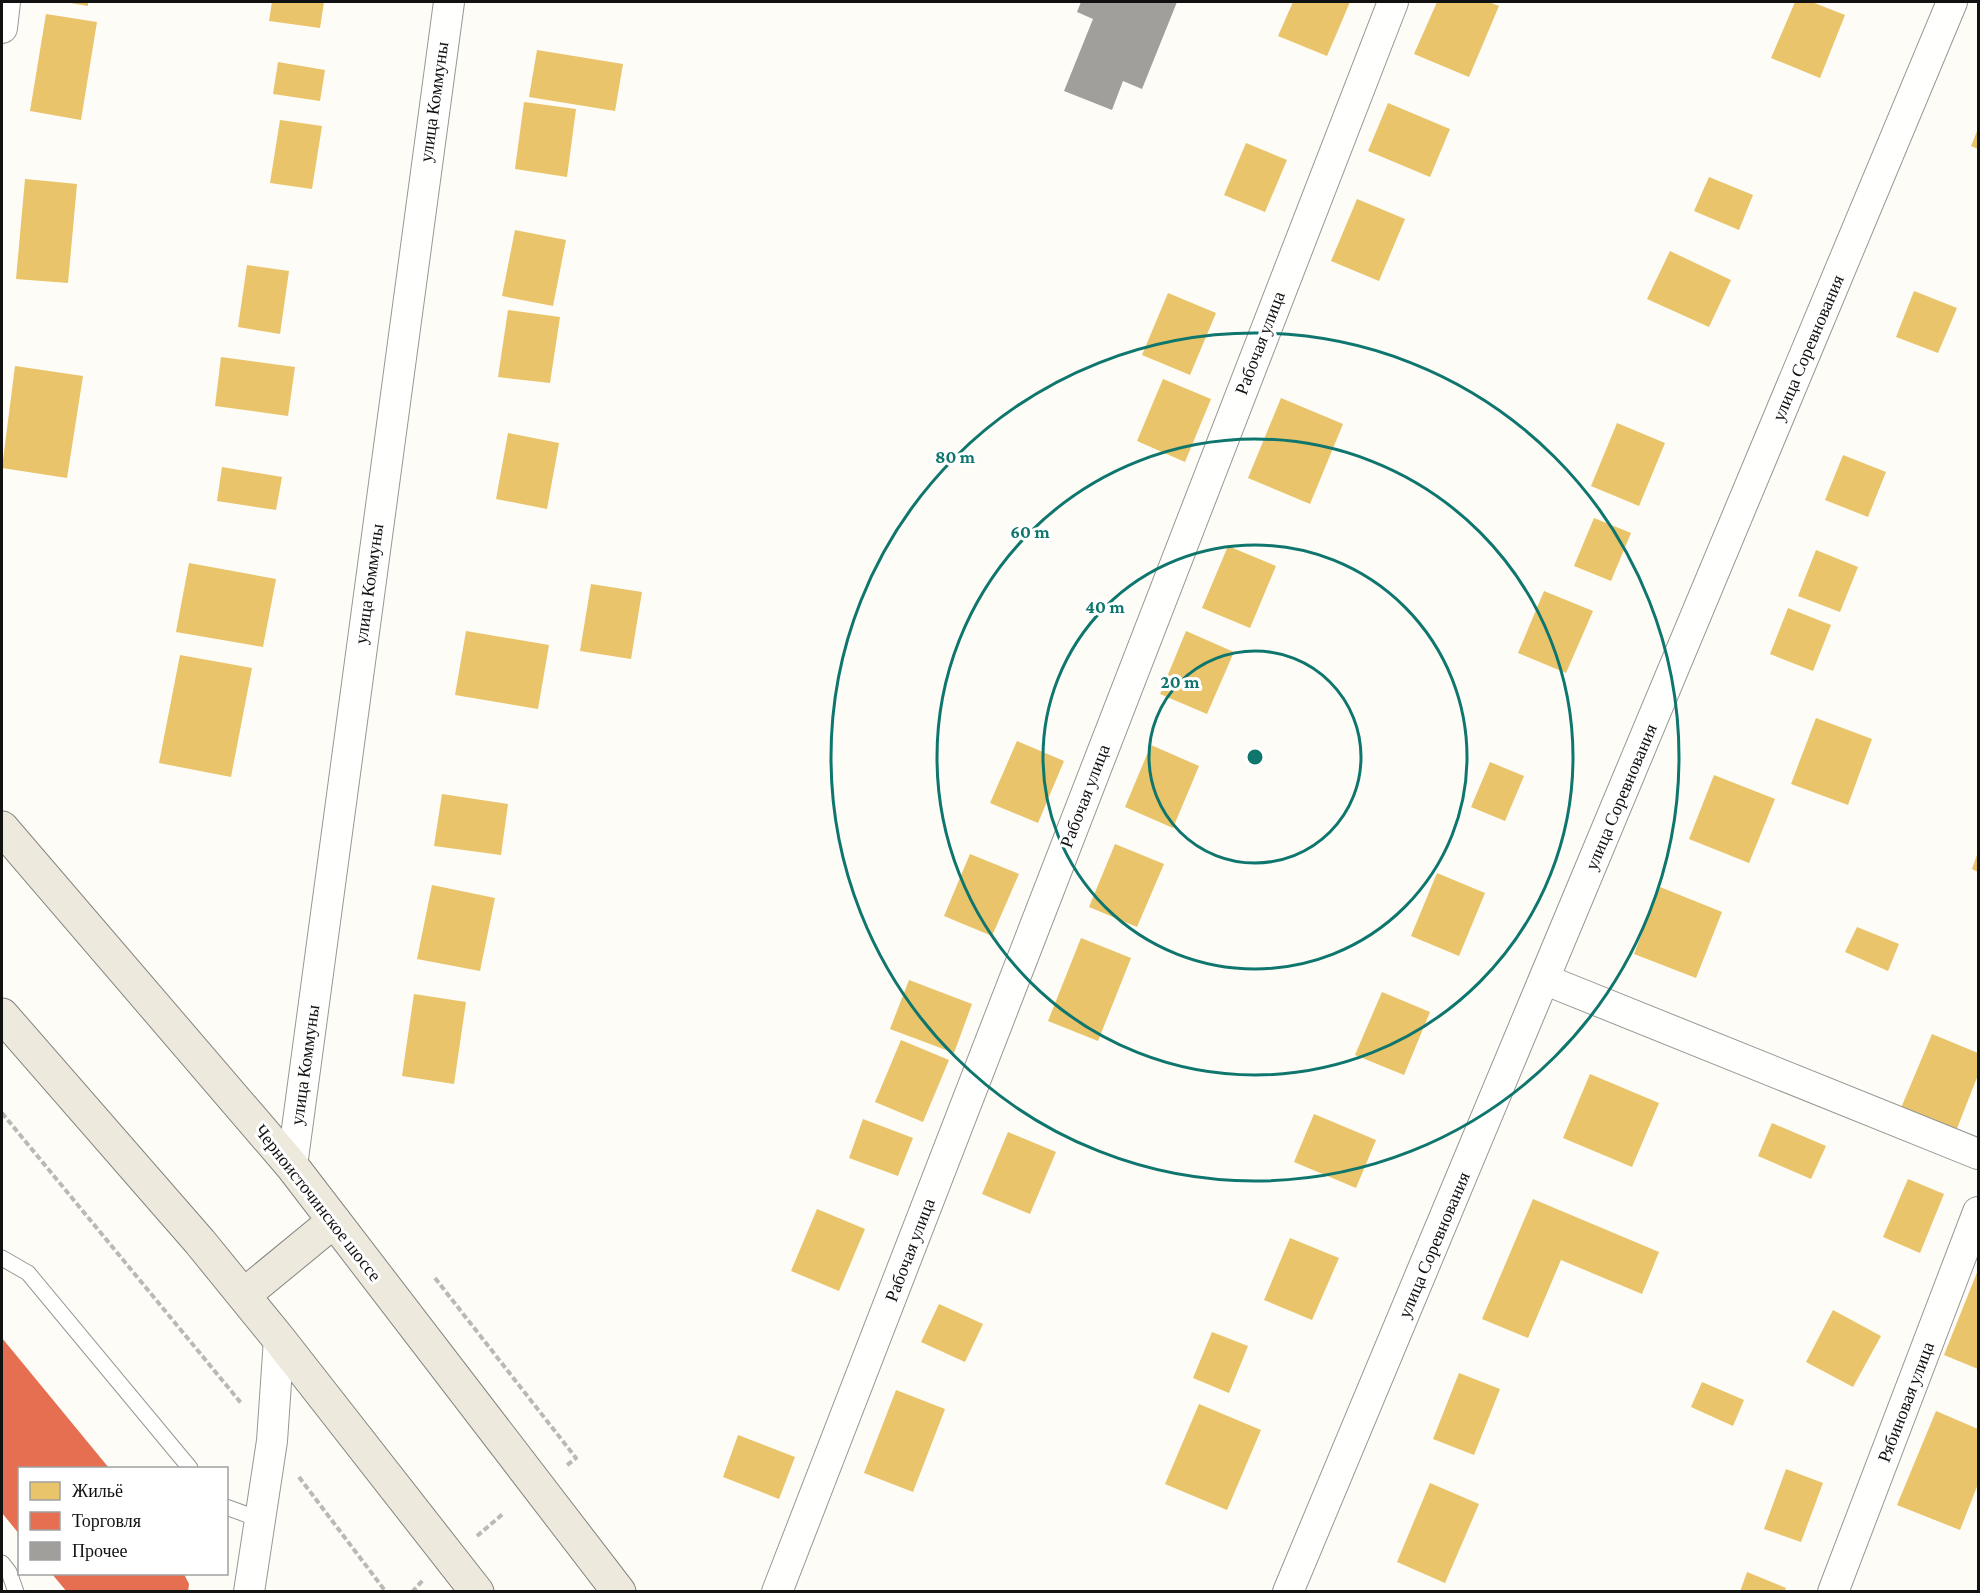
<svg xmlns="http://www.w3.org/2000/svg" width="1980" height="1593" font-family="'Crimson Pro',serif">
  <style>
    .homes { fill: #e9c46a }
    .shops { fill: #e76f51 }
    .building { fill: #a19f9c }
    .lines { fill: none; stroke-linecap: round; stroke-linejoin: round }
    .lane-casing { stroke: #979795; stroke-width: 17 }
    .street-casing { stroke: #979795; stroke-width: 32 }
    .primary-casing { stroke: #858482; stroke-width: 35 }
    .path { stroke: #b9b9b8; stroke-width: 4; stroke-dasharray: 6 3; stroke-linecap: butt }
    .lane { stroke: #fffffe; stroke-width: 15 }
    .street { stroke: #fffffe; stroke-width: 30 }
    .primary { stroke: #ede9dc; stroke-width: 33 }
    .ring { fill: none; stroke: #0f766e; stroke-width: 3 }
    .labels { text-anchor: middle; dominant-baseline: central; stroke-width: 6; stroke-linejoin: round; paint-order: stroke }
    .street-label { font-size: 18px; fill: #111; stroke: #fff }
    .centre { fill: #0f766e; stroke: #fff; stroke-width: 3 }
    .ring-label { font-size: 18px; text-anchor: middle; font-weight: bold; fill: #0f766e; stroke: #fff; stroke-width: 6; stroke-linejoin: round; paint-order: stroke }
  </style>
  <rect width="100%" height="100%" fill="#fdfcf7"/>
  <g class="homes">
    <path d="M65,2H88V6Z"/>
    <path d="M272,2H324L320,28L269,21Z"/>
    <path d="M1293,2H1350L1327,56L1278,36Z"/>
    <path d="M1437,2H1489L1499,6L1469,77L1414,54Z"/>
    <path d="M1795,2H1812L1845,15L1820,78L1771,58Z"/>
    <path d="M46,14L97,22L81,120L30,111Z"/>
    <path d="M537,50L623,64L615,111L529,97Z"/>
    <path d="M278,62L325,70L320,101L273,94Z"/>
    <path d="M524,102L576,109L567,177L515,169Z"/>
    <path d="M1388,103L1450,129L1430,177L1368,151Z"/>
    <path d="M280,120L322,126L312,189L270,183Z"/>
    <path d="M1978,129V149L1971,146Z"/>
    <path d="M1246,143L1287,160L1265,212L1224,195Z"/>
    <path d="M1709,177L1753,195L1739,230L1694,211Z"/>
    <path d="M25,179L77,184L68,283L16,279Z"/>
    <path d="M1357,199L1405,219L1379,281L1331,261Z"/>
    <path d="M515,230L566,240L553,306L502,296Z"/>
    <path d="M1670,251L1731,280L1709,327L1647,299Z"/>
    <path d="M247,265L289,271L280,334L238,327Z"/>
    <path d="M1914,291L1957,308L1938,353L1896,337Z"/>
    <path d="M1168,293L1216,313L1190,375L1142,355Z"/>
    <path d="M508,310L560,317L550,383L498,377Z"/>
    <path d="M221,357L295,367L288,416L215,406Z"/>
    <path d="M15,366L83,376L67,478L2,468Z"/>
    <path d="M1163,379L1211,399L1185,462L1137,441Z"/>
    <path d="M1281,398L1343,424L1310,504L1248,478Z"/>
    <path d="M1617,423L1665,443L1639,506L1591,486Z"/>
    <path d="M508,433L559,443L547,509L496,499Z"/>
    <path d="M1843,455L1886,472L1868,517L1825,500Z"/>
    <path d="M222,467L282,477L276,510L217,501Z"/>
    <path d="M1594,518L1631,533L1611,581L1574,566Z"/>
    <path d="M1228,546L1276,566L1250,628L1202,608Z"/>
    <path d="M1816,550L1858,567L1840,612L1798,596Z"/>
    <path d="M189,563L276,579L263,647L176,632Z"/>
    <path d="M591,584L642,592L631,659L580,651Z"/>
    <path d="M1544,591L1593,611L1566,673L1518,653Z"/>
    <path d="M1788,608L1831,625L1813,671L1770,654Z"/>
    <path d="M466,631L549,645L538,709L455,695Z"/>
    <path d="M1186,631L1234,652L1207,714L1160,694Z"/>
    <path d="M180,655L252,668L231,777L159,763Z"/>
    <path d="M1816,718L1872,739L1848,805L1791,784Z"/>
    <path d="M1017,741L1064,761L1038,823L990,803Z"/>
    <path d="M1151,745L1199,766L1173,828L1125,807Z"/>
    <path d="M1490,762L1524,776L1505,821L1471,807Z"/>
    <path d="M1714,775L1775,799L1749,863L1689,839Z"/>
    <path d="M442,794L508,804L501,855L434,846Z"/>
    <path d="M1115,844L1164,864L1137,927L1089,907Z"/>
    <path d="M1978,852V872L1972,869Z"/>
    <path d="M970,854L1019,874L992,936L944,916Z"/>
    <path d="M1437,873L1485,893L1459,956L1411,936Z"/>
    <path d="M432,885L495,898L480,971L417,959Z"/>
    <path d="M1660,887L1722,912L1696,978L1634,954Z"/>
    <path d="M1857,927L1899,944L1888,971L1845,952Z"/>
    <path d="M1081,938L1131,958L1098,1041L1048,1021Z"/>
    <path d="M909,980L972,1004L954,1053L890,1029Z"/>
    <path d="M1382,992L1430,1012L1404,1075L1355,1055Z"/>
    <path d="M414,994L466,1002L454,1084L402,1076Z"/>
    <path d="M1932,1034L1978,1053V1075L1956,1131L1901,1108Z"/>
    <path d="M901,1040L949,1060L923,1122L875,1102Z"/>
    <path d="M1590,1074L1659,1103L1632,1167L1563,1138Z"/>
    <path d="M1314,1114L1376,1140L1356,1188L1294,1162Z"/>
    <path d="M863,1119L913,1138L898,1176L849,1158Z"/>
    <path d="M1772,1123L1826,1146L1811,1179L1758,1156Z"/>
    <path d="M1008,1132L1056,1152L1030,1214L982,1194Z"/>
    <path d="M1908,1179L1944,1194L1920,1253L1883,1237Z"/>
    <path d="M1533,1199L1659,1252L1642,1294L1561,1260L1528,1338L1482,1319Z"/>
    <path d="M817,1209L865,1229L839,1291L791,1271Z"/>
    <path d="M1290,1238L1339,1258L1312,1320L1264,1300Z"/>
    <path d="M1978,1270V1369L1944,1355Z"/>
    <path d="M939,1304L983,1324L965,1362L921,1342Z"/>
    <path d="M1833,1310L1881,1336L1853,1387L1806,1362Z"/>
    <path d="M1212,1332L1248,1346L1229,1393L1193,1378Z"/>
    <path d="M1459,1373L1500,1389L1474,1455L1433,1439Z"/>
    <path d="M1702,1382L1744,1400L1733,1426L1691,1407Z"/>
    <path d="M896,1390L945,1409L913,1492L864,1473Z"/>
    <path d="M1199,1404L1261,1430L1227,1510L1165,1484Z"/>
    <path d="M1936,1411L1978,1429V1484L1960,1530L1897,1505Z"/>
    <path d="M738,1435L795,1457L779,1499L723,1477Z"/>
    <path d="M1786,1469L1823,1483L1801,1542L1764,1529Z"/>
    <path d="M1430,1483L1479,1504L1445,1583L1397,1562Z"/>
    <path d="M1747,1572L1786,1588L1784,1592H1740Z"/>
  </g>
  <g class="shops">
    <path d="M2,1338L109,1468H20V1535L2,1513Z"/>
    <path d="M52,1574H184L189,1584L188,1592H67Z"/>
  </g>
  <path class="building" d="M1081,2H1177L1142,89L1123,81L1112,110L1064,91L1093,19L1077,12Z"/>
  <g class="lines">
    <g class="lane-casing">
      <g id="lane">
        <path d="M2,1258L28,1273L190,1468"/>
        <path d="M226,1507L259,1519"/>
        <path d="M2,1563L9,1572L16,1592"/>
      </g>
    </g>
    <g class="street-casing">
      <g id="street">
        <path d="M2,28L5,2"/>
        <path d="M1546,980L1978,1154"/>
        <path d="M292,1166L449,2"/>
        <path d="M249,1592L272,1441L279,1339"/>
        <path d="M777,1592L1393,2"/>
        <path d="M1288,1592L1952,2"/>
        <path d="M1833,1592L1978,1212"/>
      </g>
    </g>
    <g class="primary-casing">
      <g id="primary">
        <path d="M2,828L292,1166L619,1592"/>
        <path d="M2,1015L200,1242L279,1339L477,1592"/>
        <path d="M244,1295L334,1221"/>
      </g>
    </g>
    <g class="path">
      <path d="M2,1113L241,1403"/>
      <path d="M435,1278L576,1458L566,1466"/>
      <path d="M299,1477L386,1592"/>
      <path d="M477,1536L504,1513"/>
      <path d="M412,1592L424,1579"/>
    </g>
    <use href="#lane" class="lane"/>
    <use href="#street" class="street"/>
    <use href="#primary" class="primary"/>
  </g>
  <g class="ring">
    <circle cx="1255" cy="757" r="106"/>
    <circle cx="1255" cy="757" r="212"/>
    <circle cx="1255" cy="757" r="318"/>
    <circle cx="1255" cy="757" r="424"/>
  </g>
  <g class="labels">
    <g class="street-label">
      <text transform="translate(434 102) rotate(-82)">улица Коммуны</text>
      <text transform="translate(1260 343) rotate(-69)">Рабочая улица</text>
      <text transform="translate(1808 348) rotate(-67)">улица Соревнования</text>
      <text transform="translate(369 584) rotate(-82)">улица Коммуны</text>
      <text transform="translate(1085 796) rotate(-69)">Рабочая улица</text>
      <text transform="translate(1621 797) rotate(-67)">улица Соревнования</text>
      <text transform="translate(305 1065) rotate(-82)">улица Коммуны</text>
      <text transform="translate(318 1203) rotate(52)">Черноисточинское шоссе</text>
      <text transform="translate(1434 1245) rotate(-67)">улица Соревнования</text>
      <text transform="translate(910 1250) rotate(-69)">Рабочая улица</text>
      <text transform="translate(1906 1402) rotate(-69)">Рябиновая улица</text>
    </g>
  </g>
  <circle cx="1255" cy="757" r="9" class="centre"/>
  <g class="ring-label">
    <text x="955" y="463">80 m</text>
    <text x="1030" y="538">60 m</text>
    <text x="1105" y="613">40 m</text>
    <text x="1180" y="688">20 m</text>
  </g>
  <rect width="1980" height="1593" fill="none" stroke="#111111" stroke-width="6"/>
  <rect x="18" y="1467" width="210" height="108" fill="#ffffff" stroke="#a0a0a0" stroke-width="1.5"/>
  <rect x="30" y="1482" width="30" height="18" fill="#e9c46a" stroke="#a0a0a0" stroke-width="1.5"/>
  <text x="72" y="1497" font-size="18" fill="#111111">Жильё</text>
  <rect x="30" y="1512" width="30" height="18" fill="#e76f51" stroke="#a0a0a0" stroke-width="1.5"/>
  <text x="72" y="1527" font-size="18" fill="#111111">Торговля</text>
  <rect x="30" y="1542" width="30" height="18" fill="#a19f9c" stroke="#a0a0a0" stroke-width="1.5"/>
  <text x="72" y="1557" font-size="18" fill="#111111">Прочее</text>
</svg>
